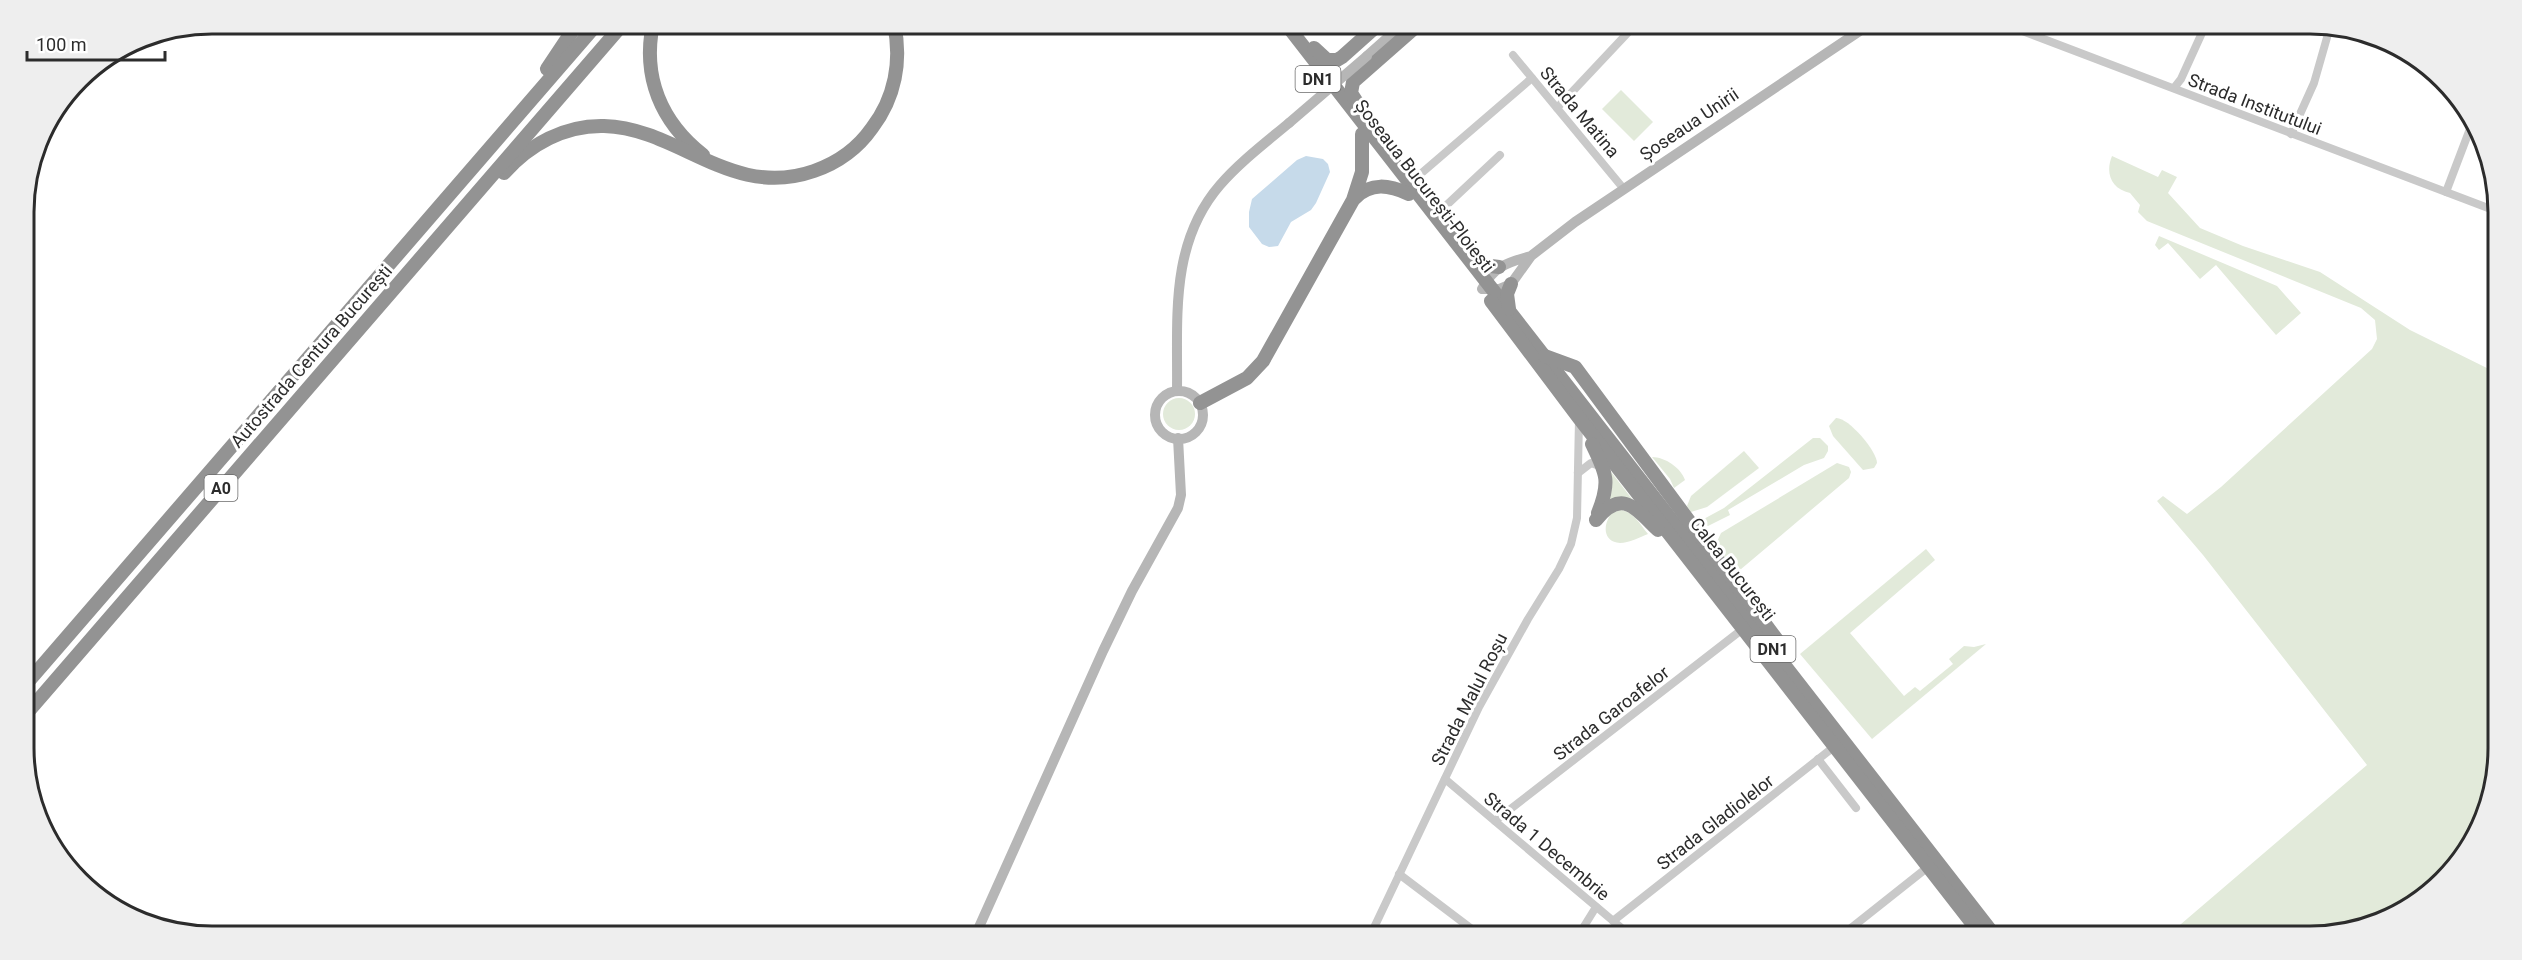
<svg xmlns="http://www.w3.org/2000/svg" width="2522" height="960" font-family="Roboto,sans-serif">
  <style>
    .green { fill: #e2eada }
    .water { fill: #c6daea }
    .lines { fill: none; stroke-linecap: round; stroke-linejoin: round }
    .street { stroke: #c9c9c9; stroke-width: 8 }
    .secondary { stroke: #b6b6b6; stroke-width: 10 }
    .highway { stroke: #939393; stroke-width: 14 }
    .secondary-bridge { stroke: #b6b6b6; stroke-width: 10 }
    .labels { text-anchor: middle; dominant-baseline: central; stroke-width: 6; stroke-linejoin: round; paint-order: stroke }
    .shield { fill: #fff; stroke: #6b6b6b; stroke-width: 1.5 }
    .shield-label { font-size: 16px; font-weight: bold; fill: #2c2c2c }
    .street-label { font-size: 18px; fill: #2c2c2c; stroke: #fff }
    .rim { fill: none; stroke: #2c2c2c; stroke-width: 3 }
  </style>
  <rect width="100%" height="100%" fill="#fff"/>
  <g class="green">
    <path d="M1621,90L1653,122L1634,141L1602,109Z"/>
    <path d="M2112,156L2158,177L2162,170L2177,177L2168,193L2200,228L2243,246L2320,272L2410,330L2497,373L2498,747L2488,808L2459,862L2424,897L2370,926L2321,936H2167L2367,765L2203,555L2157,501L2163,496L2187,514L2221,487L2372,349L2377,339L2375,320L2361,308L2147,221L2138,212L2140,205L2130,193C2111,189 2105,173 2112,156Z"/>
    <path d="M2159,236L2277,286L2301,313L2276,335L2216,265L2200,279L2168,243L2159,250L2155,245Z"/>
    <circle cx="1179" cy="414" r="16"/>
    <path d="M1836,418C1848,417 1877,451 1877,463L1874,468L1863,470L1833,436L1829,426Z"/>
    <path d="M1813,438H1820L1828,446V451L1824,458L1804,465L1728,510L1730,515L1708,526L1700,521L1724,508Z"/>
    <path d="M1744,451L1759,468L1707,507L1691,512L1687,506L1691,496Z"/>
    <path d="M1652,457C1665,457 1681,468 1685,480L1674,488L1670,479Z"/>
    <path d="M1837,463L1849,467L1851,472L1849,478L1734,575L1715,546L1721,533Z"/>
    <path d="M1608,468L1639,508L1606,503L1612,488Z"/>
    <path d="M1620,510C1633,511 1640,524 1648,534C1640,537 1629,543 1620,543C1602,542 1603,523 1612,513Z"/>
    <path d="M1926,549L1935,560L1850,633L1904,696L1915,687L1920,691L1953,664L1949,659L1964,646L1974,647L1986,644L1872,739L1800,654Z"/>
  </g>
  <path class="water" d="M1306,156L1323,159L1328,164L1330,172L1316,203L1311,210L1291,222L1278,246L1269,247L1262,244L1249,227V212L1252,199L1297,160Z"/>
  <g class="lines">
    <g class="street">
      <path d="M2004,24L2496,211"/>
      <path d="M1513,55L1623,188"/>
      <path d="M2174,88L2181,79L2206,24"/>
      <path d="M1557,108L1636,24"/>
      <path d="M2291,134L2314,83L2330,27"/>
      <path d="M1410,183L1532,78"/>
      <path d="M2446,192L2473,121"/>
      <path d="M1436,215L1500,155"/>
      <path d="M1578,473L1591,463L1602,467"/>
      <path d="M1818,759L1856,808"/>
      <path d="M1445,779L1631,936"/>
      <path d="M1495,821L1744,628"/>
      <path d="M1399,874L1481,936"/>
      <path d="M1613,921L1835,746"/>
      <path d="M1370,936L1479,707L1528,619L1559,569L1571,544L1577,518L1579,419"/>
      <path d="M1578,936L1596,907"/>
      <path d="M1841,936L1928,867"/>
    </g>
    <g class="secondary">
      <path d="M1367,56L1403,24"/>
      <path d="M1531,256C1508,262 1493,267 1482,289H1499L1511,284L1531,256L1575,222L1870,24"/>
      <path d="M1177,391C1178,319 1169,244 1220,185C1240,162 1265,143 1289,123"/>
      <circle cx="1179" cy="415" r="24"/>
      <path d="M975,936L1103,651L1132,591L1178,508L1181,495L1178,438"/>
    </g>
    <g class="highway">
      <path d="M653,24C642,77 661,122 703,155"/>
      <path d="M1286,24L1995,936"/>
      <path d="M1314,48L1327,60H1337L1342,57L1379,24"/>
      <path d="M547,69L577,24"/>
      <path d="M1360,107L1351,93L1353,82L1419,24"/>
      <path d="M504,173C530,144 565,125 604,126C679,128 731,200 814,171C837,163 858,148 872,128C895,98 902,61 894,24"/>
      <path d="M1355,198C1371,182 1389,185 1409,194"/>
      <path d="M1473,260L1483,265L1499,267"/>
      <path d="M1491,301L1579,418L1982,936"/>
      <path d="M1509,309L1507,294L1511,284"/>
      <path d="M1545,356L1575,367L1786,652"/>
      <path d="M1200,403L1247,378L1263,361L1353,200L1362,172V134"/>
      <path d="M1592,444C1606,473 1611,481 1598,513"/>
      <path d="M1596,520C1622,488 1635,508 1658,530"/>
      <path d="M27,683L597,24"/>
      <path d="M27,713L623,24"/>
    </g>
    <path class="secondary-bridge" d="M1289,123L1367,56"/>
  </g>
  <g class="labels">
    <g class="shield">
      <rect x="1295.5" y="66" width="45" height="26" rx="4.5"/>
      <rect x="204.5" y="475" width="33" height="26" rx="4.5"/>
      <rect x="1750.5" y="636" width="45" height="26" rx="4.5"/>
    </g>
    <g class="shield-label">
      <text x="1318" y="79">DN1</text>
      <text x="221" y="488">A0</text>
      <text x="1773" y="649">DN1</text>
    </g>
    <g class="street-label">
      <text transform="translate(2255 104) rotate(21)">Strada Institutului</text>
      <text transform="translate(1580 112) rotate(50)">Strada Matina</text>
      <text transform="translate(1689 124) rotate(-34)">Șoseaua Unirii</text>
      <text transform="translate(1425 186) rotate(52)">Șoseaua București-Ploiești</text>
      <text transform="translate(311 356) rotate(-49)">Autostrada Centura București</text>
      <text transform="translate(1733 569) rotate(52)">Calea București</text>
      <text transform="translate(1469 699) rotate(-63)">Strada Malul Roșu</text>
      <text transform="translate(1611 713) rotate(-38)">Strada Garoafelor</text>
      <text transform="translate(1715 822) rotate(-38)">Strada Gladiolelor</text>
      <text transform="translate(1547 846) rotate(40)">Strada 1 Decembrie</text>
    </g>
  </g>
  <path d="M0 0H2522V960H0ZM212 34H2310A178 178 0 0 1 2488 212V748A178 178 0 0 1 2310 926H212A178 178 0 0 1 34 748V212A178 178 0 0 1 212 34Z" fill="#eee" fill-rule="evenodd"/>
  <path class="rim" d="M212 34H2310A178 178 0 0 1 2488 212V748A178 178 0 0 1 2310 926H212A178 178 0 0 1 34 748V212A178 178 0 0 1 212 34Z"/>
  <path d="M27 51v9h138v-9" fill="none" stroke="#2c2c2c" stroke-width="3"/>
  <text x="36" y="51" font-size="18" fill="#2c2c2c" stroke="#ffffff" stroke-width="4.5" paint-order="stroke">100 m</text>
</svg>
